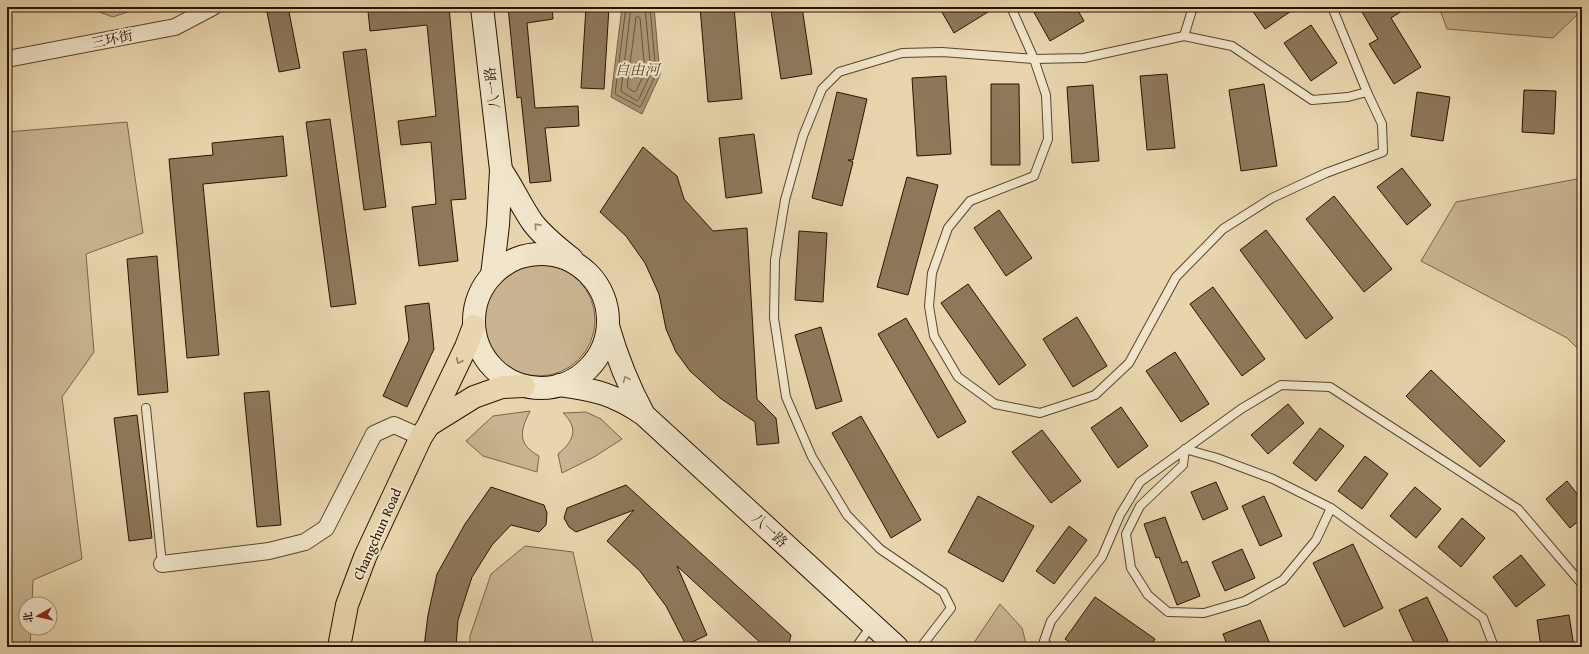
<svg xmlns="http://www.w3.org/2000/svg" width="1589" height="654" font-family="'Gentium Book Plus','Noto Serif SC',serif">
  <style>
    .green { fill: #c8b490; stroke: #796448 }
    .water { fill: #a79372; stroke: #756044 }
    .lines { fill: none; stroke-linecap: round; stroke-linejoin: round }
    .shore { stroke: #685339; stroke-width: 1 }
    .building { fill: #8d785a; stroke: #2a1300 }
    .service-casing { stroke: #5a442b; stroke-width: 10 }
    .minor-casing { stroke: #5a442b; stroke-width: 18 }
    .secondary-casing { stroke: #2a1300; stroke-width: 24 }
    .primary-casing { stroke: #2a1300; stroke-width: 24 }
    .service { stroke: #f0e4ca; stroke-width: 8 }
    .minor { stroke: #f0e4ca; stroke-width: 16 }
    .secondary { stroke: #f0e4ca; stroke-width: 22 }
    .primary { stroke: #e8d5ad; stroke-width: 22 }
    .oneway { stroke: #97866f }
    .oneway2 { stroke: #927e5f }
    .labels { text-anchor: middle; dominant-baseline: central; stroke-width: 4; stroke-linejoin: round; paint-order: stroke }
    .street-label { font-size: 14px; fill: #2a1300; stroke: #f0e4ca }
    .water-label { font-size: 15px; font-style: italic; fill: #5c462e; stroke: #f0e4ca }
  </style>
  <rect width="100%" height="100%" fill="#e8d5ad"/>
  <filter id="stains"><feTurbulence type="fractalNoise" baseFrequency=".005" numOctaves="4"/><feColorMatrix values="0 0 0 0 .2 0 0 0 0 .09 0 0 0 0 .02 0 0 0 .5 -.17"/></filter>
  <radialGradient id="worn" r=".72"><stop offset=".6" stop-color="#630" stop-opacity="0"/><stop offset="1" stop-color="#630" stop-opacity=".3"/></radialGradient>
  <g class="green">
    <path d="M86,7H142L113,17Z"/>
    <path d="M1439,7H1582V12L1579,13L1553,38L1447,29Z"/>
    <path d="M127,122L143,233L86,254L94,352L62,397L82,559L33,580L32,604H26V628H31L30,647H7V132Z"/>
    <path d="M1582,178V353L1567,338L1421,261L1456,202Z"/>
    <circle cx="539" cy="320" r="56"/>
    <path d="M530,411C520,431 517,444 539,456L537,472L483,456L466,441L493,416Z"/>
    <path d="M586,412L601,419L622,439L594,457L562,473L558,454C574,441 579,428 563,413Z"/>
    <path d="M525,546L573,552L594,647H470V636L491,574Z"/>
    <path d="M1000,604L1022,628L1027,647H971Z"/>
  </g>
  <path class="water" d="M622,7H654L660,75L642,114L611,97Z"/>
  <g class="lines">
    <g class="shore">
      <path d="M626,7L615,94L640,107L641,106L656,74L650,7"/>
      <path d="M631,7L621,91L637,101L639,99L651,73L645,7"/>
      <path d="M638,16L640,18L645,72L636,91L634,92L627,87L636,18Z"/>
    </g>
  </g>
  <g class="building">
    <path d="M266,7H288L300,68L279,72Z"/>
    <path d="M409,7H449L466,199L451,200L458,261L419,266L412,207L436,204L431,142L401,145L398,121L436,116L427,25L370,31L368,11Z"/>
    <path d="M508,7H552L553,19L527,23L535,108L578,106L579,126L545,128L551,181L530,183L521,97L517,98Z"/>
    <path d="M586,7H609L604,89L581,88Z"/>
    <path d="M700,7H734L742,99L708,102Z"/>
    <path d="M788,7H802L812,74L781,79L771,10Z"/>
    <path d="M939,7H996L954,33Z"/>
    <path d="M1031,7H1076L1084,21L1050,41Z"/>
    <path d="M1250,7H1297L1265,29Z"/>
    <path d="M1359,7H1408L1391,18L1421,67L1394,84L1369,44L1378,39Z"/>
    <path d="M1311,25L1337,63L1311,81L1284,43Z"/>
    <path d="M366,49L386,207L364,210L343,52Z"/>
    <path d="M1167,74L1175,148L1147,150L1140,76Z"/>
    <path d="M946,76L951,154L917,156L912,78Z"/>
    <path d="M991,84H1019L1020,165H991Z"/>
    <path d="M1264,84L1277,166L1241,171L1229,90Z"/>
    <path d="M1093,85L1099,161L1072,163L1067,87Z"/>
    <path d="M1524,90L1556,91L1554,134L1522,132Z"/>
    <path d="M837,92L867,99L853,160H848L853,162L842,206L812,198Z"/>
    <path d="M1417,92L1450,97L1443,141L1411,136Z"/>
    <path d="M330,119L356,304L331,307L306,122Z"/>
    <path d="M754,134L762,193L726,198L719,138Z"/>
    <path d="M283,136L287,176L203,184L219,355L187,358L169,159L213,155L212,143Z"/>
    <path d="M643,147L677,176L684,199L713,231L747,228L757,399L776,418L779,443L757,445L755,422L720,398L690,371L676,352L666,329L659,294L645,263L626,236L600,212Z"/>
    <path d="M1402,168L1431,205L1407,225L1377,187Z"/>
    <path d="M907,177L938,185L908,295L877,287Z"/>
    <path d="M1334,196L1392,269L1364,292L1306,219Z"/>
    <path d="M999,210L1032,258L1006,276L974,228Z"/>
    <path d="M1266,230L1333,318L1306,339L1240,250Z"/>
    <path d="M799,231L827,233L823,302L795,300Z"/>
    <path d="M157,256L168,392L138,395L127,259Z"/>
    <path d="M968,284L1026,365L999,385L941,303Z"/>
    <path d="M1213,287L1265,359L1242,376L1190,304Z"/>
    <path d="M429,303L434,349L407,407L383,396L409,340L405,306Z"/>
    <path d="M1077,317L1107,366L1073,387L1043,339Z"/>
    <path d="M906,318L966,422L938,438L878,334Z"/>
    <path d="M821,327L842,401L816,409L795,335Z"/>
    <path d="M1175,352L1209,404L1181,422L1146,371Z"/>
    <path d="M1431,370L1505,441L1480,467L1406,396Z"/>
    <path d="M269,391L281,525L257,527L244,393Z"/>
    <path d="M1288,404L1304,423L1268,454L1251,435Z"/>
    <path d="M1121,407L1148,446L1118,468L1091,428Z"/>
    <path d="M137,415L152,538L129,541L114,418Z"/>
    <path d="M861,416L921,520L891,538L832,433Z"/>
    <path d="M1320,428L1344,446L1316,481L1293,463Z"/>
    <path d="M1042,430L1081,481L1051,503L1012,452Z"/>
    <path d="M1365,456L1388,474L1362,509L1338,491Z"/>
    <path d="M1567,481L1582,500V518L1570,528L1546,499Z"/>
    <path d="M1216,482L1228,509L1203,520L1191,492Z"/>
    <path d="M626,485L791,635L788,647H765L677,566L707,635L686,645L666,606L640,571L607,541L634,510L576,532L569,527L564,518L567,508Z"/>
    <path d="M491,487L544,505L547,513L546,525L539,532L511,525L492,545L472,577L458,620L456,647H424L428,615L437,574L465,524Z"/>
    <path d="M1415,487L1441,509L1416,538L1390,516Z"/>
    <path d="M978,496L1034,526L1003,582L948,552Z"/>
    <path d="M1264,496L1282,536L1260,546L1242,506Z"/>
    <path d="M1165,517L1182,563L1187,561L1200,596L1177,605L1159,557L1156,558L1144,524Z"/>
    <path d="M1462,518L1485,538L1461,567L1438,547Z"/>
    <path d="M1069,526L1087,540L1054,584L1036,571Z"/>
    <path d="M1353,544L1383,608L1344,627L1313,563Z"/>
    <path d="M1242,549L1255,578L1225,591L1212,562Z"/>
    <path d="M1521,555L1545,585L1516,607L1493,577Z"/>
    <path d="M1095,597L1155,639L1150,647H1077L1065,639Z"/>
    <path d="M1427,597L1448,641L1436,647H1416L1399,610Z"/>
    <path d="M1569,615L1574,647H1541L1537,620Z"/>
    <path d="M1260,620L1270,644L1261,647H1228L1223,634Z"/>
  </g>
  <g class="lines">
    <g class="service-casing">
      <g id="service">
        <path d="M1011,7L1034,59L1046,95L1048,139L1034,176L970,201L948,228L932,273L929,306L934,336L958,377L995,404L1040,413L1095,395L1129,363L1176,277L1223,229L1272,198L1326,173L1383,152L1382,124L1367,92"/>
        <path d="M1184,36L1193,7"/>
        <path d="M146,408L162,564"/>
        <path d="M1331,508L1316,540L1283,580L1245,601L1204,613L1168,612L1148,595L1131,568L1126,534L1140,506L1183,465L1185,449L1217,458L1273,479L1331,508L1483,618L1494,647"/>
        <path d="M856,647L872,625"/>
        <path d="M921,647L951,608L943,592L880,549L847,515L812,457L786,397L774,318L775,260L785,200L803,136L822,89L839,72L902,53L942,52L1034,59L1084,58L1184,36L1232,46L1312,100L1348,97L1367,92L1332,7"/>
        <path d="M1049,647L1044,641L1051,621L1102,557L1120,515L1140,482L1241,409L1281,385L1330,387L1518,509L1582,584"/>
      </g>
    </g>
    <g class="minor-casing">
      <g id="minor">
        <path d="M7,59L175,27L213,7"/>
        <path d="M162,564L269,551L305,542L326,528L374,434L394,425L421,437"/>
      </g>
    </g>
    <g class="secondary-casing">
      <g id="secondary">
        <path d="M482,7L501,170L498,225L492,275"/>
        <path d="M501,170C513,187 521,206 533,223C544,237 558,248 572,259"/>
        <circle cx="541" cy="321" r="67"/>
        <path d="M608,326C617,357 628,385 643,413"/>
        <path d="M560,385C596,390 613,394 643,414L897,647"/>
      </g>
    </g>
    <g class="primary-casing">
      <g id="primary">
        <path d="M429,425L474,397L502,387L524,386"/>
        <path d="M339,647L347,605L365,557L421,437L428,426L466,347L474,326"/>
      </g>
    </g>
    <use href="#service" class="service"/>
    <use href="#minor" class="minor"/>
    <use href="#secondary" class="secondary"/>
    <use href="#primary" class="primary"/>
  </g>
  <defs><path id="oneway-chevron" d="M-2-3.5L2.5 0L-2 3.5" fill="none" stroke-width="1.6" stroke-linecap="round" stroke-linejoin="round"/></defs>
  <g class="oneway">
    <use href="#oneway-chevron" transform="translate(537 226) rotate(-132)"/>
    <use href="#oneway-chevron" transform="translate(626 379) rotate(-112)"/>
  </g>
  <use class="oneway2" href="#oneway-chevron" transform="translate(459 361) rotate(116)"/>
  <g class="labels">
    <g class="street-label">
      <text transform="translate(112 39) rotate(-11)">三环街</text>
      <text transform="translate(492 88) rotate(-97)">八一路</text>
      <text transform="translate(770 530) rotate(43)">八一路</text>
      <text transform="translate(377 534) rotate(-66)">Changchun Road</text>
    </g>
    <g class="water-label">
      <text x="637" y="69">自由河</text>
    </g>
  </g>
  <rect width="1589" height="654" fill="none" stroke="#e8d5ad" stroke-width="24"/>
  <rect x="8" y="8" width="1573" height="638" fill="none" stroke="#2a1300" stroke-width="2"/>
  <rect x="12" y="12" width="1565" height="630" fill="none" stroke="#2a1300"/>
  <g transform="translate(38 616) rotate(262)"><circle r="19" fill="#f0e4ca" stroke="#a19079"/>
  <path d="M0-3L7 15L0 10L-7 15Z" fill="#8f2418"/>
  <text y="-6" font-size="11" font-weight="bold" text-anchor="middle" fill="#2a1300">北</text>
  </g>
  <rect width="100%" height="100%" filter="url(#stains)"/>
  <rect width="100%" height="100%" fill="url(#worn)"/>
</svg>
